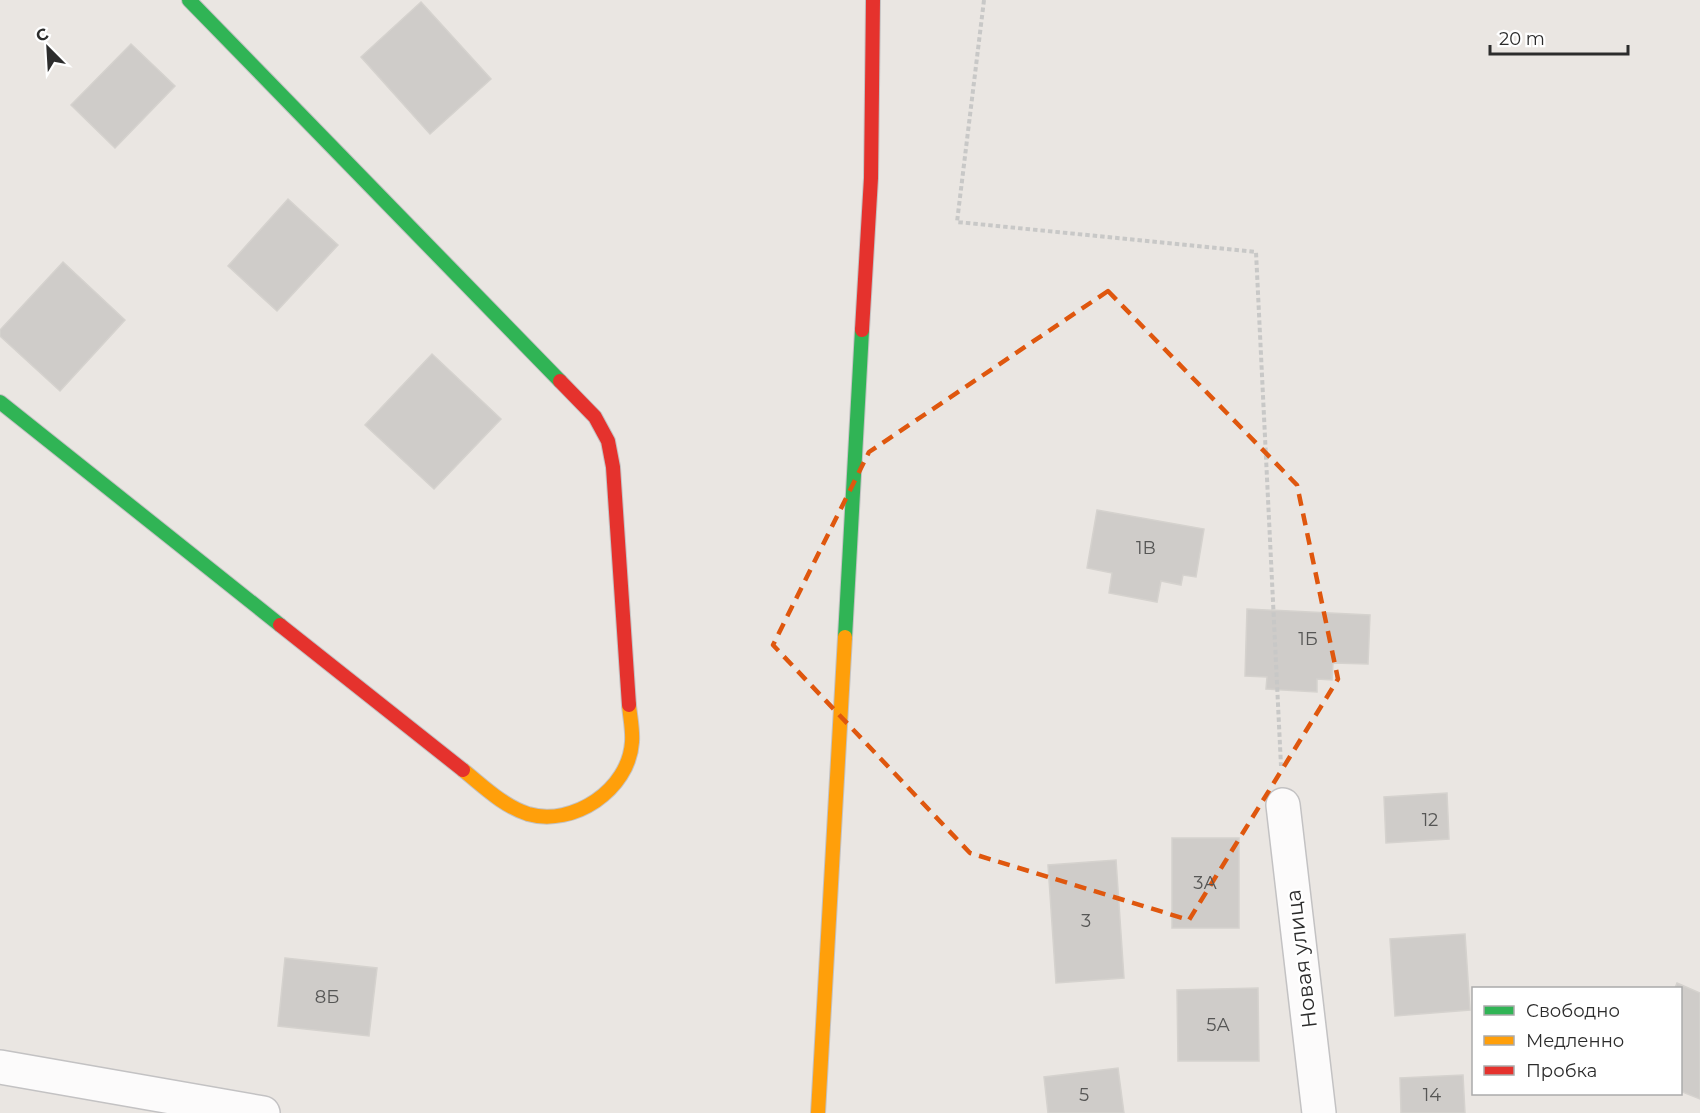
<svg xmlns="http://www.w3.org/2000/svg" width="1700" height="1113" font-family="Montserrat,sans-serif">
  <style>
    .building { fill: #cfccc9; stroke: #d5d2ce; stroke-width: 1.5 }
    .lines { fill: none; stroke-linecap: round; stroke-linejoin: round }
    .street-casing { stroke: #c3c2c3; stroke-width: 36 }
    .fast-casing { stroke: #c3c2c3; stroke-width: 16 }
    .slow-casing { stroke: #c3c2c3; stroke-width: 16 }
    .jam-casing { stroke: #c3c2c3; stroke-width: 16 }
    .path { stroke: #c8c8c7; stroke-width: 4; stroke-dasharray: 4.5 3; stroke-linecap: butt }
    .street { stroke: #fcfbfb; stroke-width: 33 }
    .fast { stroke: #30b455; stroke-width: 14 }
    .slow { stroke: #ff9f0a; stroke-width: 14 }
    .jam { stroke: #e5322d; stroke-width: 14 }
    .marked { fill: none; stroke: #df570e; stroke-width: 4.5; stroke-dasharray: 12 8; stroke-linejoin: round }
    .labels { text-anchor: middle; dominant-baseline: central; stroke-width: 4.5; stroke-linejoin: round; paint-order: stroke }
    .number-label { font-size: 18px; fill: #565655 }
    .street-label { font-size: 21px; fill: #2c2c2c; stroke: #fff }
  </style>
  <rect width="100%" height="100%" fill="#eae6e2"/>
  <g class="building">
    <path d="M421,2L491,79L430,134L361,57Z"/>
    <path d="M131,44L175,86L115,148L71,105Z"/>
    <path d="M288,199L338,245L277,311L228,266Z"/>
    <path d="M63,262L125,320L60,391L0,336V330Z"/>
    <path d="M432,354L501,419L434,489L365,425Z"/>
    <path d="M1097,510L1204,529L1196,577L1183,575L1181,585L1161,581L1157,602L1109,593L1112,573L1087,568Z"/>
    <path d="M1247,609L1370,615L1368,664L1333,663L1332,680L1317,679V692L1266,689L1267,677L1245,676Z"/>
    <path d="M1447,793L1449,839L1386,843L1384,797Z"/>
    <rect x="1172" y="838" width="67" height="90"/>
    <path d="M1116,860L1124,978L1056,983L1048,865Z"/>
    <path d="M1465,934L1470,1010L1395,1016L1390,939Z"/>
    <path d="M285,958L377,968L369,1036L278,1026Z"/>
    <path d="M1677,983L1700,993V1099L1680,1091V988H1675Z"/>
    <path d="M1258,988L1259,1061H1178L1177,990Z"/>
    <path d="M1118,1068L1124,1113H1048L1044,1077Z"/>
    <path d="M1463,1075L1465,1113H1401L1400,1078Z"/>
  </g>
  <g class="lines">
    <g class="street-casing">
      <g id="street">
        <path d="M1283,805L1319,1113"/>
        <path d="M0,1067L263,1113"/>
      </g>
    </g>
    <g class="fast-casing">
      <g id="fast">
        <path d="M189,0L560,381"/>
        <path d="M0,402L280,625"/>
        <path d="M845,637L862,330"/>
      </g>
    </g>
    <g class="slow-casing">
      <g id="slow">
        <path d="M463,770C483,786 503,806 528,814C573,827 629,790 632,742C633,730 630,717 629,705"/>
        <path d="M818,1113L845,637"/>
      </g>
    </g>
    <g class="jam-casing">
      <g id="jam">
        <path d="M862,330L871,178L873,0"/>
        <path d="M560,381L595,417L608,441L613,467L629,705"/>
        <path d="M280,625L463,770"/>
      </g>
    </g>
    <path class="path" d="M984,0L957,222L1256,252L1281,766"/>
    <use href="#street" class="street"/>
    <use href="#fast" class="fast"/>
    <use href="#slow" class="slow"/>
    <use href="#jam" class="jam"/>
  </g>
  <path class="marked" d="M1108,291L1297,485L1338,679L1189,920L970,853L773,645L869,452Z"/>
  <g class="labels">
    <g class="number-label">
      <text x="1146" y="548">1В</text>
      <text x="1308" y="639">1Б</text>
      <text x="1430" y="820">12</text>
      <text x="1205" y="883">3А</text>
      <text x="1086" y="921">3</text>
      <text x="327" y="997">8Б</text>
      <text x="1218" y="1025">5А</text>
      <text x="1084" y="1095">5</text>
      <text x="1432" y="1095">14</text>
    </g>
    <g class="street-label">
      <text transform="translate(1301 959) rotate(-97)">Новая улица</text>
    </g>
  </g>
  <rect x="1472" y="987" width="210" height="108" fill="#ffffff" stroke="#ababab" stroke-width="1.5"/>
  <rect x="1484" y="1006" width="30" height="9" fill="#30b455" stroke="#ababab" stroke-width="1.5"/>
  <text x="1526" y="1017" font-size="18" fill="#2c2c2c">Свободно</text>
  <rect x="1484" y="1036" width="30" height="9" fill="#ff9f0a" stroke="#ababab" stroke-width="1.5"/>
  <text x="1526" y="1047" font-size="18" fill="#2c2c2c">Медленно</text>
  <rect x="1484" y="1066" width="30" height="9" fill="#e5322d" stroke="#ababab" stroke-width="1.5"/>
  <text x="1526" y="1077" font-size="18" fill="#2c2c2c">Пробка</text>
  <g transform="translate(48 48) rotate(336)" stroke="#ffffff" stroke-width="4.5" paint-order="stroke">
  <path d="M0-4.5L10 22L0 15L-10 22Z" fill="#2c2c2c"/>
  <text y="-9" font-size="16" font-weight="bold" text-anchor="middle" fill="#2c2c2c">С</text>
  </g>
  <path d="M1490 45v9h138v-9" fill="none" stroke="#2c2c2c" stroke-width="3"/>
  <text x="1499" y="45" font-size="18" fill="#2c2c2c" stroke="#ffffff" stroke-width="4.5" paint-order="stroke">20 m</text>
</svg>
